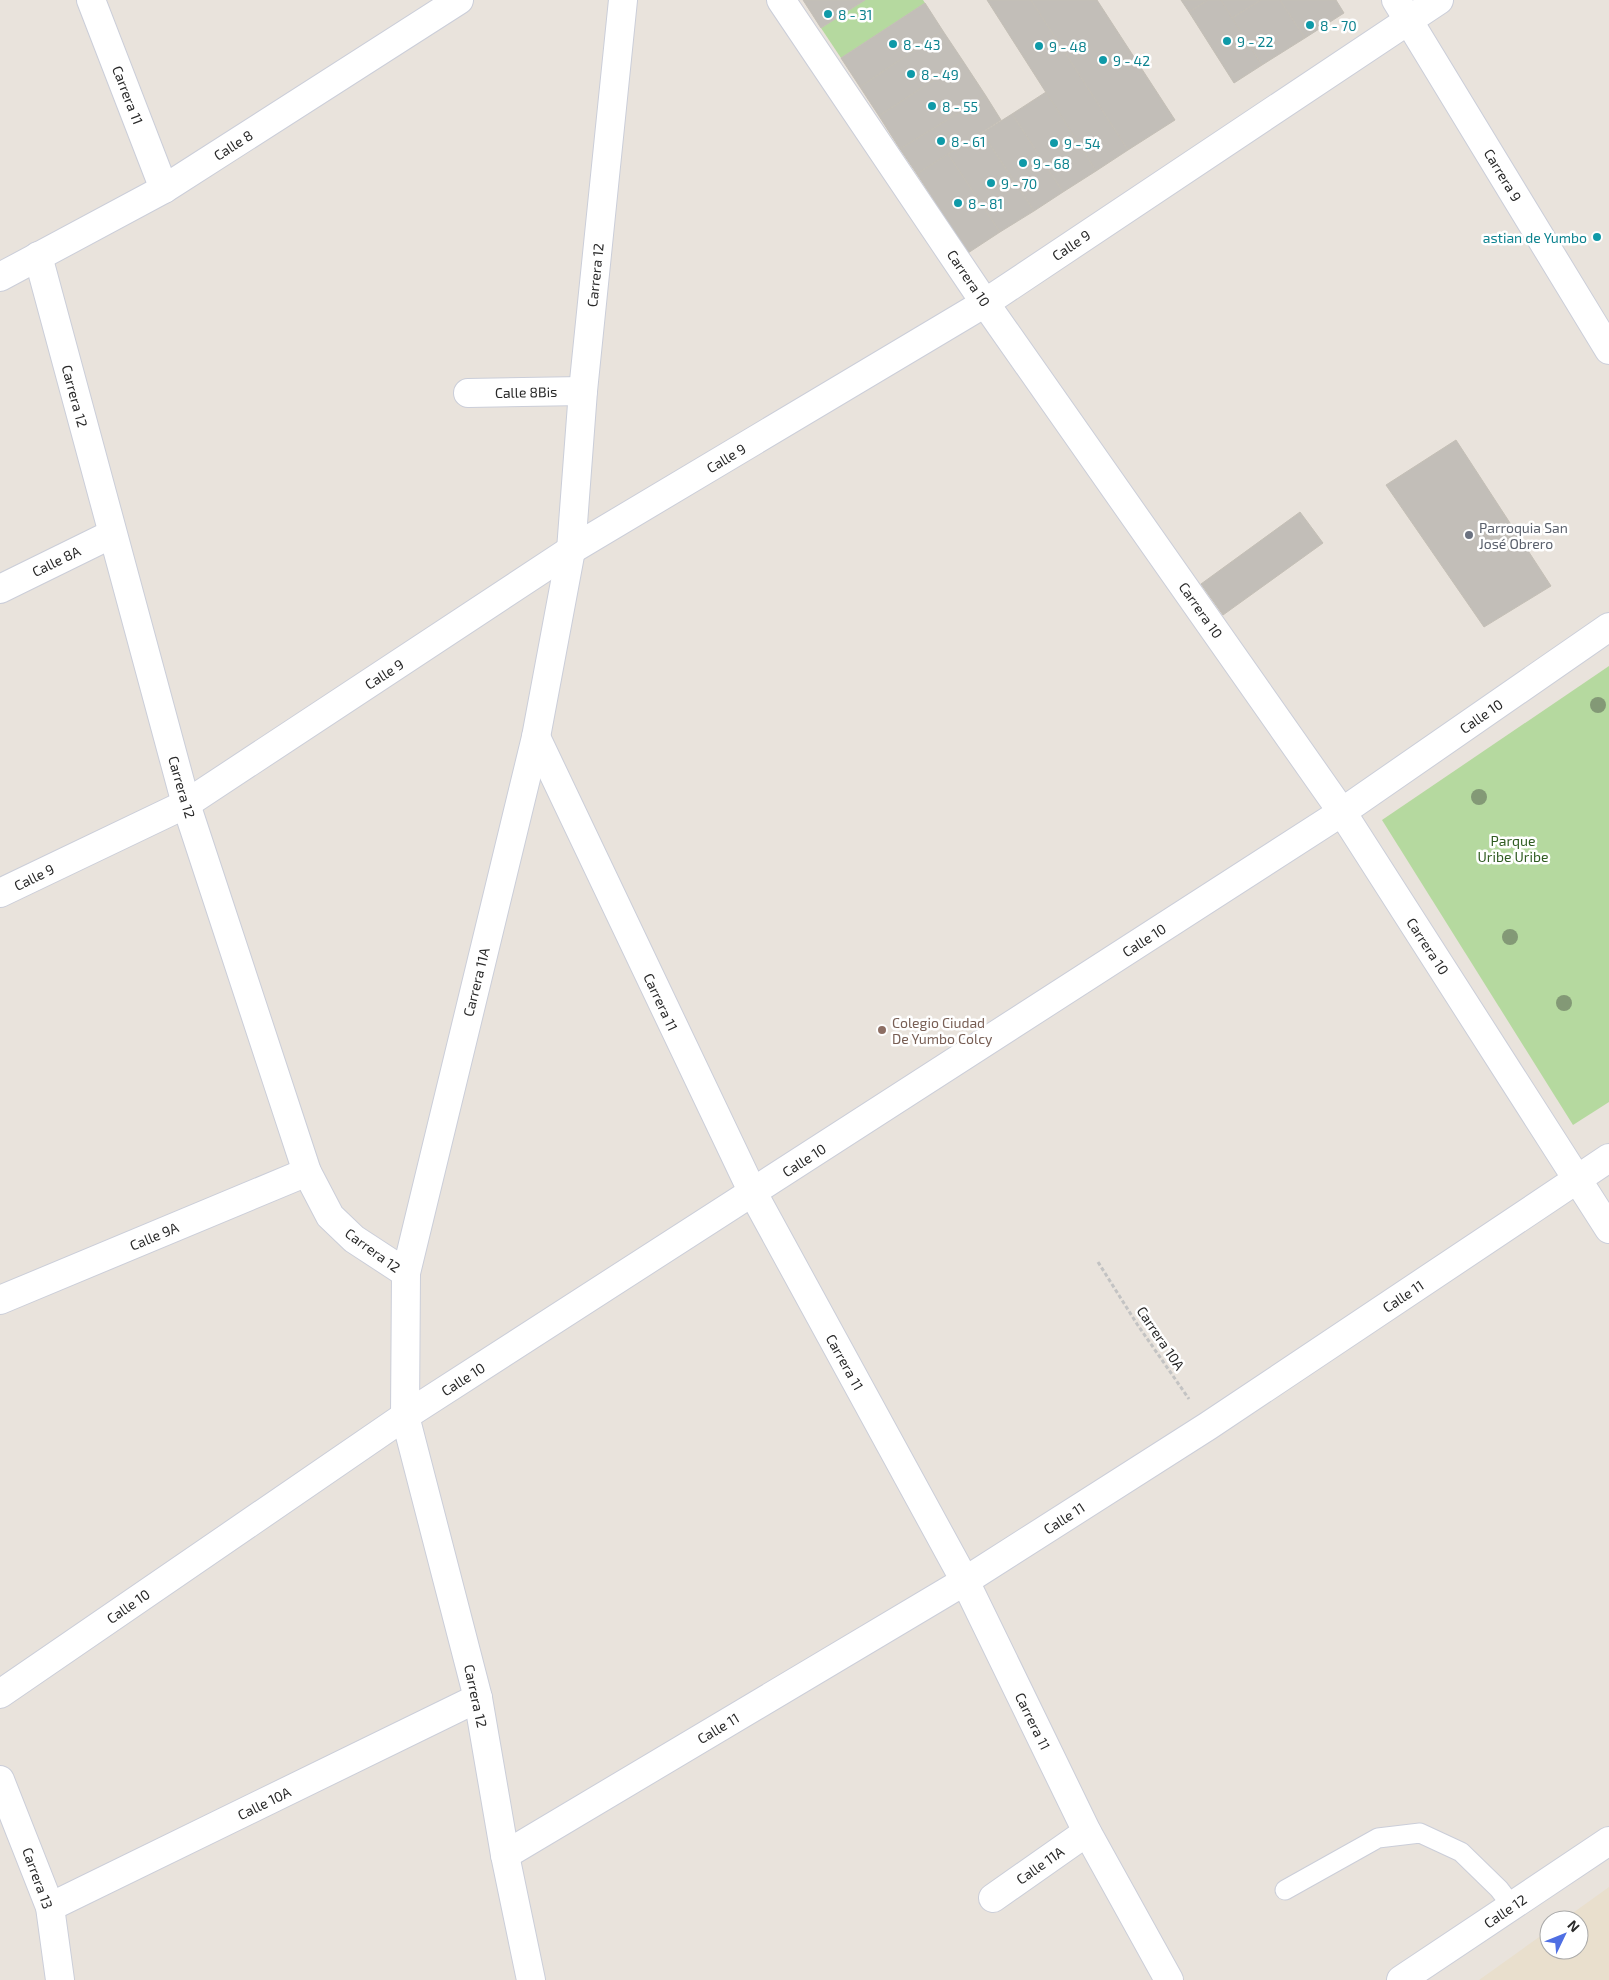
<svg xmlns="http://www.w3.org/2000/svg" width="1609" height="1980" font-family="'Exo 2',sans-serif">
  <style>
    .education { fill: #e9dfcd }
    .green { fill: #b5d99f }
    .building { fill: #c2beb8; stroke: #c4bfb6 }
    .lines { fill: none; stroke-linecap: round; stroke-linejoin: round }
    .service-casing { stroke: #cbced9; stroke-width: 21 }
    .pedestrian-casing { stroke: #cbced9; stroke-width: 30 }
    .minor-casing { stroke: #cbced9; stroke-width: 30 }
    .path { stroke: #c3c3c3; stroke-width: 3; stroke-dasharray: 4 2.5; stroke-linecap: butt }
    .service { stroke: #fff; stroke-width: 19 }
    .pedestrian { stroke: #fff; stroke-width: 28 }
    .minor { stroke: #fff; stroke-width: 28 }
    .tree { fill: #839976 }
    .culture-dot { fill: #0f9aa8; stroke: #fff; stroke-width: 2 }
    .worship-dot { fill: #6b7280; stroke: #fff; stroke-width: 2 }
    .education-dot { fill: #8d6e63; stroke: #fff; stroke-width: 2 }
    .labels { text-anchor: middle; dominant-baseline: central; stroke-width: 5; stroke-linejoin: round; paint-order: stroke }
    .culture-label { font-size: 14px; fill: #0d838f; stroke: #fff; text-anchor: start }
    .street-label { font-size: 14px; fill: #292929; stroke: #fff }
    .worship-label { font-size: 14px; fill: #5b616d; stroke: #fff; text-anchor: start }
    .park-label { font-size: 14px; fill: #305c22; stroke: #fff }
    .education-label { font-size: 14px; fill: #785e54; stroke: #fff; text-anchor: start }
  </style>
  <rect width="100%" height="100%" fill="#e9e3dc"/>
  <path class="education" d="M1609,1887V1980H1479L1549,1930V1950H1579V1920H1563Z"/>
  <g class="green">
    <path d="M865,0H923L925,3L841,58L821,28Z"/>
    <path d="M1609,666V1102L1573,1125L1382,820Z"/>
  </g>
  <g class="building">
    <path d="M803,0H865L821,28Z"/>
    <path d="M987,0H1031L1128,150L1096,171Z"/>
    <path d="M1031,0H1097L1175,120L1128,150Z"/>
    <path d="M1181,0H1208L1189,12Z"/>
    <path d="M1208,0H1221L1262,65L1234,83L1189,12Z"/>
    <path d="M1221,0H1261L1232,18Z"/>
    <path d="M1261,0H1280L1305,38L1262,65L1232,18Z"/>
    <path d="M1280,0H1336L1344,13L1305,38Z"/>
    <path d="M925,3L943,31L860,87L841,58Z"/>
    <path d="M943,31L963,61L879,116L860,87Z"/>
    <path d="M963,61L986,96L900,149L879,116Z"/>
    <path d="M1046,92L1096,171L1063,192L1012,114Z"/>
    <path d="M986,96L1001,120L917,174L900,149Z"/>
    <path d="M1012,114L1063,192L1034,211L982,133Z"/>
    <path d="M982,133L1034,211L1000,232L948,154Z"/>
    <path d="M948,154L1000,232L968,253L917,174Z"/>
    <path d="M1456,440L1551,586L1484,627L1386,485Z"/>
    <path d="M1300,512L1323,543L1223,615L1201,584Z"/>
  </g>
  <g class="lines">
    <g class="service-casing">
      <path id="service" d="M1285,1890L1378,1838L1420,1833L1461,1852L1499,1889L1512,1906"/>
    </g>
    <g class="pedestrian-casing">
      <path id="pedestrian" d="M468,393L583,391"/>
    </g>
    <g class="minor-casing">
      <g id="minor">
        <path d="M91,0L164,189"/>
        <path d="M781,0L985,303L1342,812L1609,1229"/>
        <path d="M1396,0L1609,350"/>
        <path d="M38,256L186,804L307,1172L330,1216L354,1239L406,1273"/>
        <path d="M0,277L164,189L459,0"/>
        <path d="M0,589L112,534"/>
        <path d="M536,737L753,1193L965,1581L1087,1832L1169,1980"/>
        <path d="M0,893L186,804L571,550L985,303L1439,0"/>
        <path d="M0,1300L307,1172"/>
        <path d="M0,1694L405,1416L1342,812L1609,627"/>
        <path d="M0,1780L50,1907L60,1980"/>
        <path d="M505,1855L965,1581L1208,1426L1609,1158"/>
        <path d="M993,1898L1087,1832"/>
        <path d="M50,1907L478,1698"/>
        <path d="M531,1980L505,1855L478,1698L405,1416L406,1273L536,737L571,550L583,391L623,0"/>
        <path d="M1401,1980L1609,1841"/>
      </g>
    </g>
    <path class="path" d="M1098,1262L1137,1324L1189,1399"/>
    <use href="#service" class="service"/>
    <use href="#pedestrian" class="pedestrian"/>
    <use href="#minor" class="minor"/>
  </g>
  <g class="tree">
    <circle cx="1598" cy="705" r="8"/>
    <circle cx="1479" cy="797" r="8"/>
    <circle cx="1510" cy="937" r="8"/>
    <circle cx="1564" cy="1003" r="8"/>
  </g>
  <g class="culture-dot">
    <circle cx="828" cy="14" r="5"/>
    <circle cx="1310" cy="25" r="5"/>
    <circle cx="1227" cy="41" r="5"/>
    <circle cx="893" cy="44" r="5"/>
    <circle cx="1039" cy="46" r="5"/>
    <circle cx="1103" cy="60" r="5"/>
    <circle cx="911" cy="74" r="5"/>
    <circle cx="932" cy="106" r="5"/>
    <circle cx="941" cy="141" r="5"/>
    <circle cx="1054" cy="143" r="5"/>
    <circle cx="1023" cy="163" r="5"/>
    <circle cx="991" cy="183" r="5"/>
    <circle cx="958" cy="203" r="5"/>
    <circle cx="1597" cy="237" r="5"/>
  </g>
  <circle class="worship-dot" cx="1469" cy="535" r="5"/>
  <circle class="education-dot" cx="882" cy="1030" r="5"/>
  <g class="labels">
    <g class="culture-label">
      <text x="838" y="14">8 - 31</text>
      <text x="1320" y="25">8 - 70</text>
      <text x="1237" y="41">9 - 22</text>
      <text x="903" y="44">8 - 43</text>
      <text x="1049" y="46">9 - 48</text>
      <text x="1113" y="60">9 - 42</text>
      <text x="921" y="74">8 - 49</text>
      <text x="942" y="106">8 - 55</text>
      <text x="951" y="141">8 - 61</text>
      <text x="1064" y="143">9 - 54</text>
      <text x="1033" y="163">9 - 68</text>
      <text x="1001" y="183">9 - 70</text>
      <text x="968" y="203">8 - 81</text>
      <text x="1587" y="237" text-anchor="end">astian de Yumbo</text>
    </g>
    <g class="street-label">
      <text transform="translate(128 95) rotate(69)">Carrera 11</text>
      <text transform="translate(233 145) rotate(-33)">Calle 8</text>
      <text transform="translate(1503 175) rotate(59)">Carrera 9</text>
      <text transform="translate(1071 245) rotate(-34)">Calle 9</text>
      <text transform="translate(595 275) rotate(-84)">Carrera 12</text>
      <text transform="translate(969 278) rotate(56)">Carrera 10</text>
      <text transform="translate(526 392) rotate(-1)">Calle 8Bis</text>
      <text transform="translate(75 396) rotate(75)">Carrera 12</text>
      <text transform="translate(726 458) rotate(-31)">Calle 9</text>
      <text transform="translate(56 561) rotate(-26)">Calle 8A</text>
      <text transform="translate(1201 610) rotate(55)">Carrera 10</text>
      <text transform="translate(384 674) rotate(-33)">Calle 9</text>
      <text transform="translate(1481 716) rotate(-35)">Calle 10</text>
      <text transform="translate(182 787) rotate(74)">Carrera 12</text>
      <text transform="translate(34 877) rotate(-26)">Calle 9</text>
      <text transform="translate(1144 940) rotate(-33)">Calle 10</text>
      <text transform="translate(1428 946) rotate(57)">Carrera 10</text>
      <text transform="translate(476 982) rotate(-76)">Carrera 11A</text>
      <text transform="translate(661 1002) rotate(65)">Carrera 11</text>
      <text transform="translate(804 1160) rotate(-33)">Calle 10</text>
      <text transform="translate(154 1236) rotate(-23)">Calle 9A</text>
      <text transform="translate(373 1250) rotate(36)">Carrera 12</text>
      <text transform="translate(1403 1296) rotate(-34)">Calle 11</text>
      <text transform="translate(1161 1338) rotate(56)">Carrera 10A</text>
      <text transform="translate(845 1362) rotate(61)">Carrera 11</text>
      <text transform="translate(463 1379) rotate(-33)">Calle 10</text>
      <text transform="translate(1064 1518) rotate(-33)">Calle 11</text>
      <text transform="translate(128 1606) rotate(-35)">Calle 10</text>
      <text transform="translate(476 1696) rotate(78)">Carrera 12</text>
      <text transform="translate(1033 1721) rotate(64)">Carrera 11</text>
      <text transform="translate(718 1728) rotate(-31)">Calle 11</text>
      <text transform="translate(264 1803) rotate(-26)">Calle 10A</text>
      <text transform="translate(1040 1865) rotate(-35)">Calle 11A</text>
      <text transform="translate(38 1878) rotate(70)">Carrera 13</text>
      <text transform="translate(1505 1911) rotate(-34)">Calle 12</text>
    </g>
    <g class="worship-label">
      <text x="1479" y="527">Parroquia San<tspan x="1479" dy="16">José Obrero</tspan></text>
    </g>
    <g class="park-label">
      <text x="1513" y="840">Parque<tspan x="1513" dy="16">Uribe Uribe</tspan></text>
    </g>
    <g class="education-label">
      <text x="892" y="1022">Colegio Ciudad<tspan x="892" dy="16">De Yumbo Colcy</tspan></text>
    </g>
  </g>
  <g transform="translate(1564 1935) rotate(47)"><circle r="24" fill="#ffffff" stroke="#a9a9a9"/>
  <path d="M0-4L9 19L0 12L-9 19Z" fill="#4f6fe3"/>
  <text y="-8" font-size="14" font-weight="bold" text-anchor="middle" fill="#292929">N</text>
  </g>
</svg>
